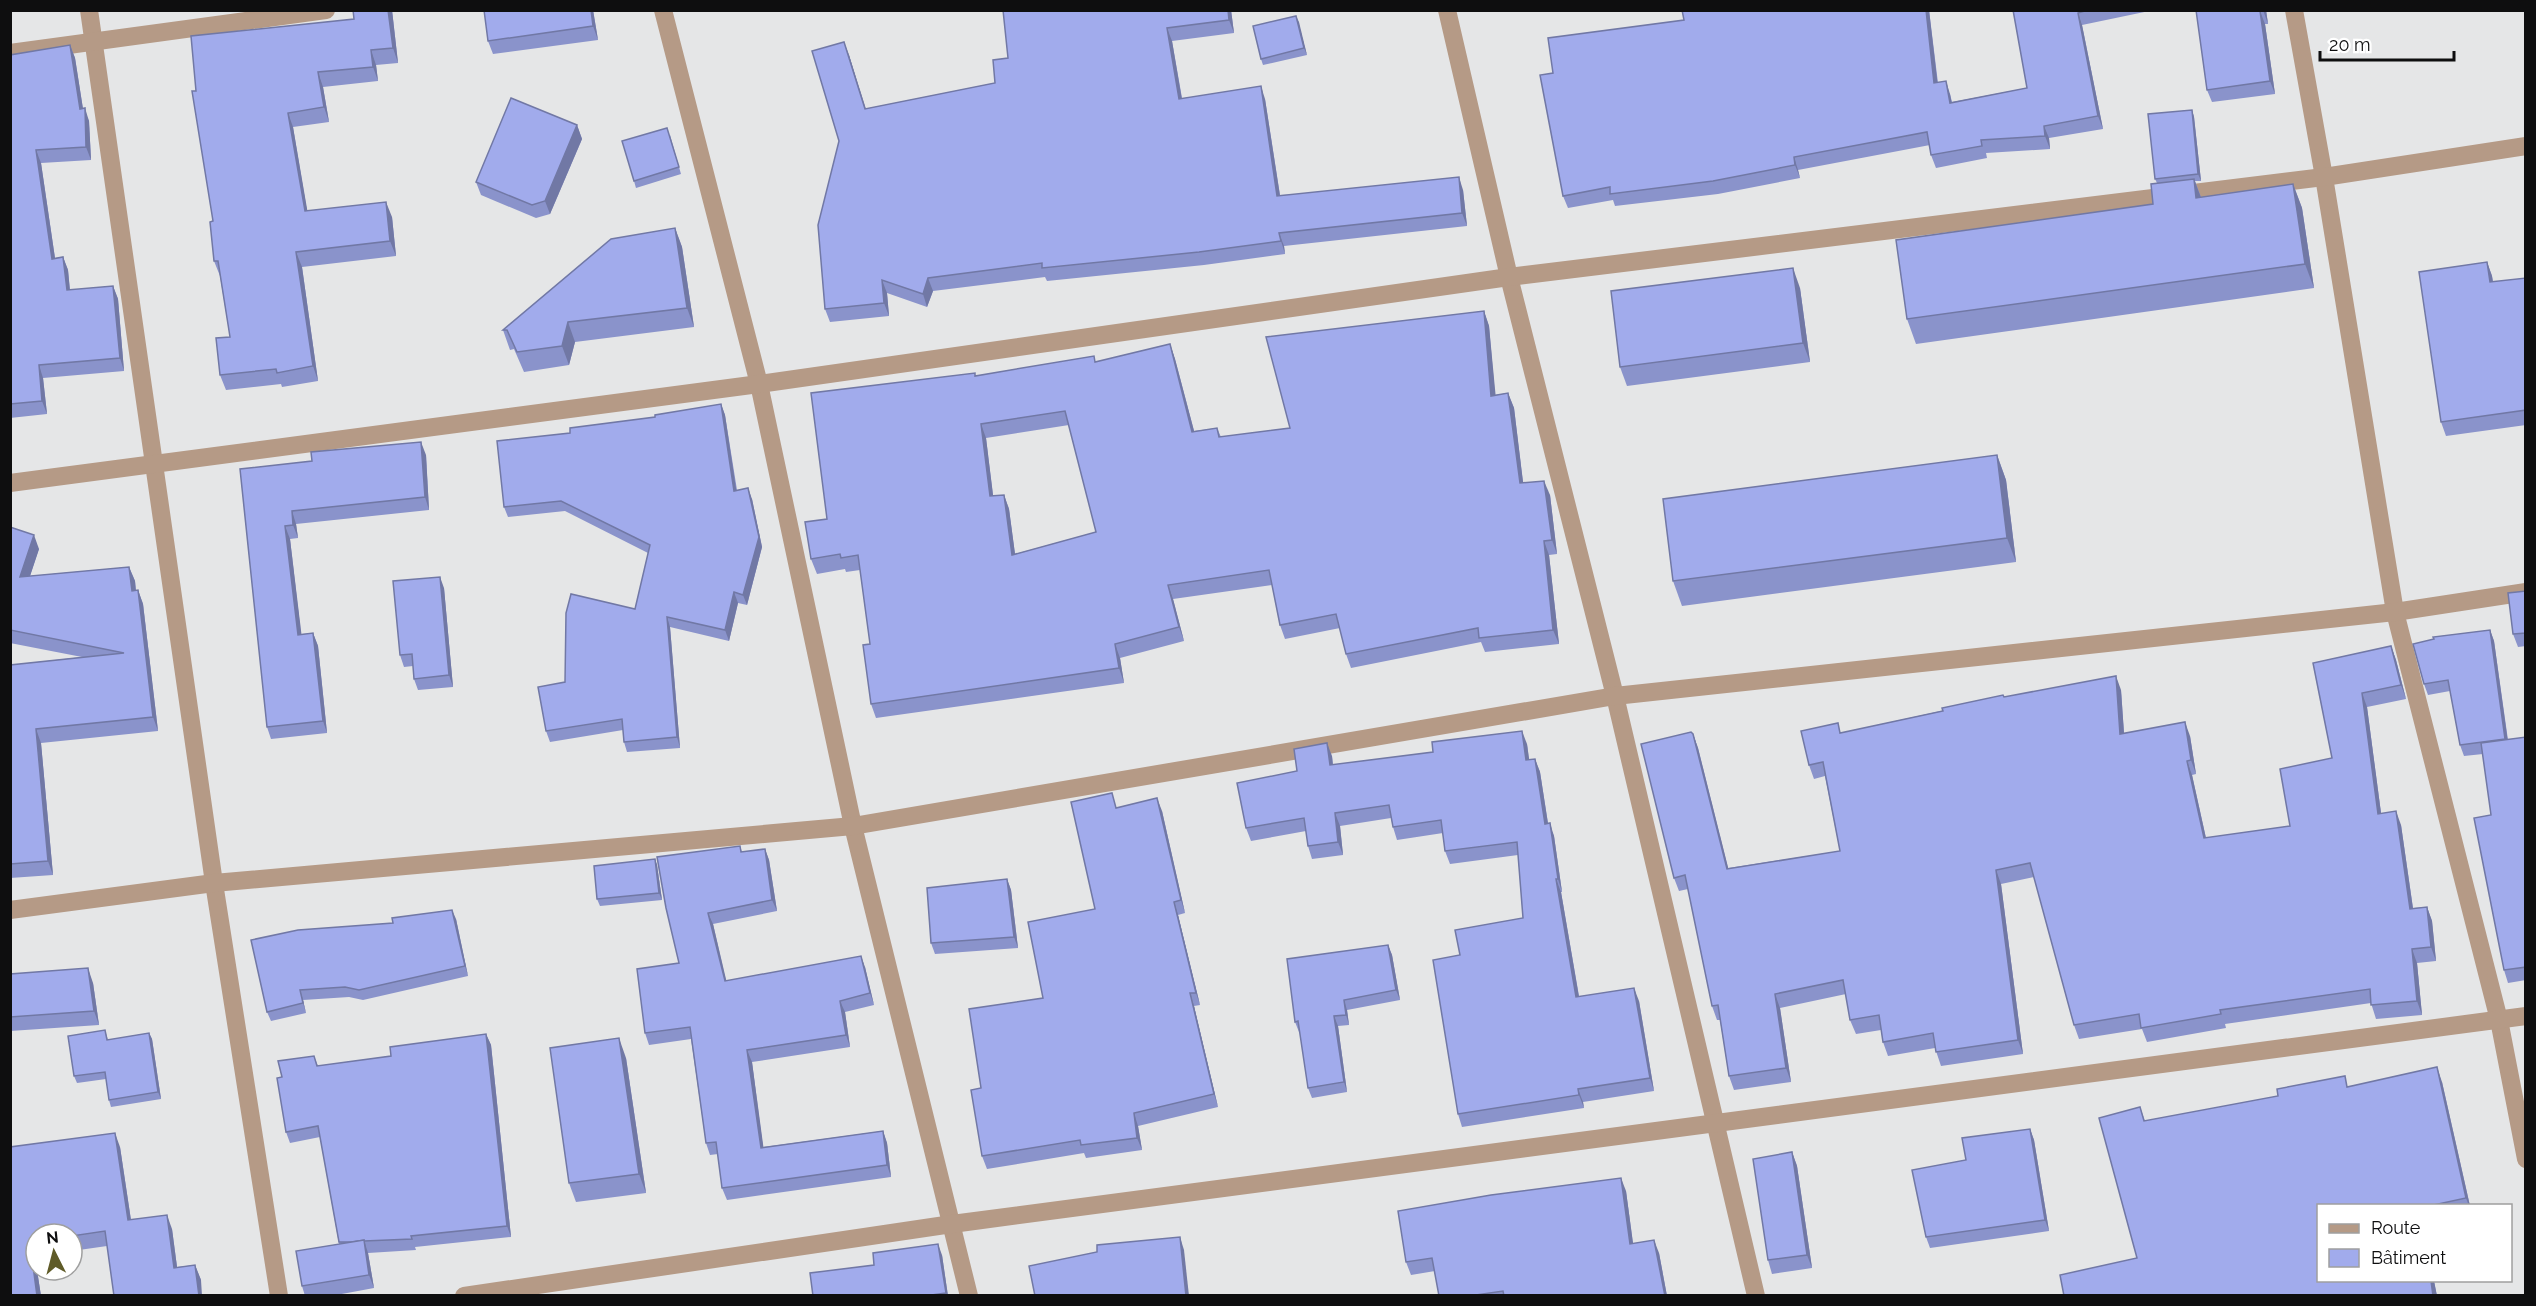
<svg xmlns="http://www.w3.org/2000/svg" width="2536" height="1306" font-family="Raleway,sans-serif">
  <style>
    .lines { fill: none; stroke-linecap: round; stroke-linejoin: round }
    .street { stroke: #b59a86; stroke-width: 18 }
    .wall { fill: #8a93cb; fill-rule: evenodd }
    .shaded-wall { fill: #7178a5 }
    .building { fill: #a1abec; stroke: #7178a5; stroke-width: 1.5; fill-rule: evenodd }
  </style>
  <rect width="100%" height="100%" fill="#e5e6e7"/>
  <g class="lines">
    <g class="street">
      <path d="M89,10L214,883L279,1296"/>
      <path d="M663,10L759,384L853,826L969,1296"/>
      <path d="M1447,10L1509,277L1615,696L1756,1296"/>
      <path d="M2294,10L2324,177L2395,612L2499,1020L2526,1159"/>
      <path d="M10,53L326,10"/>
      <path d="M10,483L759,384L1509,277L2324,177L2526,146"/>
      <path d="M10,910L214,883L853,826L1615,696L2395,612L2526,592"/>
      <path d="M464,1296L952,1224L2526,1016"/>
    </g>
  </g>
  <g class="wall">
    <path d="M353,10H392L398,63L376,65L378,81L323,87L329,122L293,127L307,211L392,217L396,256L302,267L318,381L282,387L281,384L226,390L220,375L230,337L220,276L214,261L213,221L196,91L354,19Z"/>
    <path d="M593,10L598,40L493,54L488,41Z"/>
    <path d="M1231,10L1234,33L1172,41L1182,98L1265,99L1280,195L1463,190L1467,226L1284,246L1285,254L1204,265L1047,281L1045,277L933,291L927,307L887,293L889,316L830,322L825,309L839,141L849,55L865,109L995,83L1008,58Z"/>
    <path d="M1682,10H1929L1938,83L1950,94L1952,102L2027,88L2013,10H2154L2082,25L2103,129L2049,138L2050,149L1986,153L1987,158L1936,168L1931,155L1930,145L1798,170L1800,178L1718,194L1615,206L1613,200L1568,208L1563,196L1553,73L1684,20Z"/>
    <path d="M2196,10H2266L2268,24H2265L2275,94L2212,102L2207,90Z"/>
    <path d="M1296,16L1307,55L1263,65L1261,59Z"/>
    <path d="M70,45L75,58L83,109L89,121L91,160L41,163L55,258L63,257L68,270L70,290L113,286L118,299L124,371L43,378L47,414L10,418V55Z"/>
    <path d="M2192,110L2194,117L2201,181H2195L2201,197L2293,184L2302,208L2314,288L1916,344L1907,319L2153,204L2157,183L2155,179Z"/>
    <path d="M577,125L582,139L550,214L536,218L481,195L476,182Z"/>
    <path d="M670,135L681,174L636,188L634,181Z"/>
    <path d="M675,228L682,247L694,327L575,342L569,365L524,372L514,349L510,350L503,330Z"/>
    <path d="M2487,262L2492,276L2493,282L2526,278V425L2446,436L2441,422Z"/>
    <path d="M1800,288L1810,362L1627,386L1620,367Z"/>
    <path d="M1484,311L1489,326L1495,395L1508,393L1514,408L1523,483L1550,495L1557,554L1549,555L1559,644L1485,652L1481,642L1351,668L1346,654L1340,628L1285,639L1280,625L1272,585L1173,599L1184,641L1120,658L1124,683L876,718L871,704L870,644L860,570L846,572L845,569L817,574L811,559L827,519L976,376L1096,362L1170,344L1175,359L1194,431L1217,428L1221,437L1290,428ZM1069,425L1096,532L1015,554L1009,509L1004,495L993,496L986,438Z"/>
    <path d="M721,404L725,415L737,490L752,499L762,547L747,605L738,603L729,641L670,627L680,748L627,752L624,742L623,730L550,742L546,731L565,682L635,609L648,553L565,511L508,517L504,507L570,433Z"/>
    <path d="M426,455L429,510L296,524L298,538L290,539L301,634L313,633L318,646L327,733L271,739L267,727L240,469Z"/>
    <path d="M1997,455L2006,480L2016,562L1682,606L1673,581Z"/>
    <path d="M10,527L39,549L30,576L129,567L135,581L136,591L138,590L143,604L158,731L41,743L53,875L10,878V665L82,657L10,643Z"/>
    <path d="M444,588L453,687L418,690L414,679L413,666L404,667L400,655Z"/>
    <path d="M2526,591V646L2518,647L2513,634Z"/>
    <path d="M2490,630L2494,641L2508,740L2526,737V980L2508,983L2504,970L2491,815L2483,754L2464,756L2460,745L2450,691L2428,695L2424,684Z"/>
    <path d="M2391,646L2396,660L2406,699L2367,707L2381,813L2401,825L2413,908L2427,907L2432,921L2436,961L2417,963L2422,1015L2376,1019L2371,1003L2225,1024L2226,1028L2147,1042L2142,1029L2079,1039L2074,1025L2034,877L2001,884L2023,1054L1941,1066L1935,1048L1888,1056L1883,1042L1881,1030L1856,1034L1850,1020L1846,994L1780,1008L1791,1082L1734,1090L1729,1076L1720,1020H1717L1712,1006L1688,889L1679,891L1674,878L1693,734L1698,748L1728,868L1840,851L1825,776L1814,779L1809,765L1841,733L2004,697L2121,690L2124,733L2190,736L2196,774L2192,775L2206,838L2290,826L2332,758L2313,663Z"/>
    <path d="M1527,744L1529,760L1535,759L1540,772L1548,823L1554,836L1562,892H1561L1579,996L1639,1001L1654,1091L1583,1102L1584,1108L1462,1127L1458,1114L1460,955L1523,918L1518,855L1450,864L1445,851L1443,833L1397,840L1393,827L1391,818L1340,826L1343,855L1312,859L1308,846L1306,831L1251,841L1246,828L1297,771L1332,756L1333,765Z"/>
    <path d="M1117,807L1162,811L1185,913L1178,915L1200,1005L1194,1006L1218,1107L1138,1126L1142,1150L1086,1158L1084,1153L987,1169L982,1156L981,1088L1043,998L1095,909Z"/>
    <path d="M740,846L742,852L765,849L769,860L777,911L713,924L726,981L865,967L874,1005L845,1012L850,1047L752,1062L763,1147L883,1131L887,1143L891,1177L727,1200L722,1188L718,1154L710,1155L706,1143L691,1039L649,1045L645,1033L679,963Z"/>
    <path d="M655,859L657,865L662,900L600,906L597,899Z"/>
    <path d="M1007,879L1011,890L1018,948L935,954L931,943Z"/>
    <path d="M456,919L468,976L363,1000L349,997L303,1000L306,1013L271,1021L267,1012L251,940Z"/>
    <path d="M1388,945L1392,955L1400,1000L1347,1010L1349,1025L1338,1026L1347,1092L1312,1098L1308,1088L1300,1031L1299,1032L1295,1022Z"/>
    <path d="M10,974L93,983L99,1025L10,1031Z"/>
    <path d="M105,1030L108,1040L149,1033L152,1039L161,1099L111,1107L109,1100L106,1079L77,1083L74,1076Z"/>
    <path d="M486,1034L491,1045L511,1237L415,1247L416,1250L368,1253L374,1288L331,1296H305L302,1286L339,1244L320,1137L290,1143L286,1132L282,1077L314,1056L318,1066L391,1056Z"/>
    <path d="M626,1058L646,1193L576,1202L569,1183Z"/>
    <path d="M2442,1082L2470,1206H2319V1281H2434L2437,1296H2064L2137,1258L2140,1107L2145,1121L2349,1086Z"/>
    <path d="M2030,1129L2034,1140L2049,1231L1930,1248L1926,1237L1966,1160Z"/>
    <path d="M10,1147H120L131,1220L172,1229L177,1267L195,1265L201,1280L107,1246L72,1251V1234H36V1270H37L41,1296H10Z"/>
    <path d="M1792,1152L1797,1166L1812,1268L1772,1274L1768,1260Z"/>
    <path d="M1626,1191L1633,1244L1659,1253L1667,1296H1439L1435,1271L1411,1275L1406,1262Z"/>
    <path d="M942,1255L948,1296H813Z"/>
  </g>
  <g class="shaded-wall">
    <path d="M388,10H392L398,63L393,48Z"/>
    <path d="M591,10H593L598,40L593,26Z"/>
    <path d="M1228,10H1231L1234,33L1229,20Z"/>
    <path d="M1926,10H1929L1939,96L1934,83Z"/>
    <path d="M2263,10H2266L2268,24Z"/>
    <path d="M2260,11L2265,24L2275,94L2270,81Z"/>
    <path d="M2078,13L2082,25L2103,129L2098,116Z"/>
    <path d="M1296,16L1299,22L1307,55L1304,48Z"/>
    <path d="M1167,28L1172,41L1184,112L1179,99Z"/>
    <path d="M844,42L849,55L870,122L865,109Z"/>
    <path d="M70,45L75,58L85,122L80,109Z"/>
    <path d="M371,50L376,65L378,81L373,67Z"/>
    <path d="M318,72L323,87L329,122L324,107Z"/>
    <path d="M1946,81L1950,94L1954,115L1950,103Z"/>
    <path d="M1261,86L1265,99L1282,209L1277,196Z"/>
    <path d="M85,108L89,121L91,160L86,147Z"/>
    <path d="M2192,110L2194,117L2201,181L2198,174Z"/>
    <path d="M288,113L293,127L310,226L305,211Z"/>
    <path d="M577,125L582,139L550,214L545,201Z"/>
    <path d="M2044,126L2049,138L2050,149L2045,136Z"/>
    <path d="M36,150L41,163L57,272L52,259Z"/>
    <path d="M1794,157L1798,170L1800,178L1795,165Z"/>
    <path d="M1459,177L1463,190L1467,226L1462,213Z"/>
    <path d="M2194,179L2203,203L2196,198Z"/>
    <path d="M2293,184L2302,208L2314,288L2305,264Z"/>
    <path d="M386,202L392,217L396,256L390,241Z"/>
    <path d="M675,228L682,247L694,327L687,308Z"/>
    <path d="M1279,233L1284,246L1285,254L1281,241Z"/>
    <path d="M296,252L302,267L318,381L313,366Z"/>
    <path d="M63,257L68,270L71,303L67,290Z"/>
    <path d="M2487,262L2492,276L2495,296L2490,282Z"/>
    <path d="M1793,268L1800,288L1810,362L1803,343Z"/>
    <path d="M928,278L933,291L927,307L923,294Z"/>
    <path d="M882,280L887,293L889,316L884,303Z"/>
    <path d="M113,286L118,299L124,371L120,358Z"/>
    <path d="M1484,311L1489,326L1497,410L1491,396Z"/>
    <path d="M568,322L575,342L569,365L562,346Z"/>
    <path d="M1170,344L1175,359L1198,446L1192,432Z"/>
    <path d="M39,365L43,378L47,414L42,401Z"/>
    <path d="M1508,393L1514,408L1525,498L1520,483Z"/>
    <path d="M721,404L725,415L738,502L734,491Z"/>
    <path d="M981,424L986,438L995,511L990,496Z"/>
    <path d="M421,442L426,455L429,510L425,497Z"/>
    <path d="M1997,455L2006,480L2016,562L2007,538Z"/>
    <path d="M1544,481L1550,495L1557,554L1552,540Z"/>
    <path d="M748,488L752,499L762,547L747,605L743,595Z"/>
    <path d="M1004,495L1009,509L1017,569L1012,555Z"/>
    <path d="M292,511L296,524L298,538L293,525Z"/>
    <path d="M285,526L290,539L303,647L298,635Z"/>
    <path d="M34,535L39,549L25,591L20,577Z"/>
    <path d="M1544,541L1549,555L1559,644L1553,630Z"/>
    <path d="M129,567L135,581L137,605L132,591Z"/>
    <path d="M440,577L444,588L453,687L449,675Z"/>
    <path d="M1168,585L1173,599L1184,641L1179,627Z"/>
    <path d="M138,590L143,604L158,731L153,717Z"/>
    <path d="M734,592L738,603L729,641L725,630Z"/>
    <path d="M667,617L670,627L680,748L677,737Z"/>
    <path d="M2490,630L2494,641L2509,750L2505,739Z"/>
    <path d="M313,633L318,646L327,733L323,721Z"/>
    <path d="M1115,644L1120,658L1124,683L1119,668Z"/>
    <path d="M2391,646L2396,660L2406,699L2401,685Z"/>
    <path d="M2116,676L2121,690L2125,748L2120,734Z"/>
    <path d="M2362,693L2367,707L2383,828L2378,814Z"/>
    <path d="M2185,722L2190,736L2196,774L2191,760Z"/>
    <path d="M36,729L41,743L53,875L48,861Z"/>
    <path d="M1522,731L1527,744L1531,773L1526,760Z"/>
    <path d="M1693,734L1698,748L1732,883L1727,869Z"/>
    <path d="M1327,743L1332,756L1334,778L1330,765Z"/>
    <path d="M1535,759L1540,772L1550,837L1545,824Z"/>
    <path d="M2187,761L2192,775L2209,852L2204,838Z"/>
    <path d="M1157,798L1162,811L1185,913L1181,900Z"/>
    <path d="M2396,811L2401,825L2415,923L2410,909Z"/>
    <path d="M1335,813L1340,826L1343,855L1338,842Z"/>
    <path d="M1550,823L1554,836L1562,892L1558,879Z"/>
    <path d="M765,849L769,860L777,911L772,900Z"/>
    <path d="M655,859L657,865L662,900L659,893Z"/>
    <path d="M1996,870L2001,884L2023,1054L2018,1040Z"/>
    <path d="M1007,879L1011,890L1018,948L1014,937Z"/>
    <path d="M1556,879L1561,892L1581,1009L1576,997Z"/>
    <path d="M1174,902L1178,915L1200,1005L1196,993Z"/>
    <path d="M2427,907L2432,921L2436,961L2431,947Z"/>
    <path d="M452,910L456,919L468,976L465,966Z"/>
    <path d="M708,913L713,924L729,992L725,981Z"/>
    <path d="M1388,945L1392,955L1400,1000L1396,990Z"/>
    <path d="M2412,949L2417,963L2422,1015L2417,1001Z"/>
    <path d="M861,956L865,967L874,1005L870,993Z"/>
    <path d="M88,968L93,983L99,1025L94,1011Z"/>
    <path d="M1634,988L1639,1001L1654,1091L1650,1078Z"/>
    <path d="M300,990L303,1000L306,1013L303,1003Z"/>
    <path d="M1190,993L1194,1006L1218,1107L1214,1094Z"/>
    <path d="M1775,994L1780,1008L1791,1082L1786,1068Z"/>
    <path d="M1344,1000L1347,1010L1349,1025L1346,1015Z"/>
    <path d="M840,1001L845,1012L850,1047L846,1035Z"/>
    <path d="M1334,1016L1338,1026L1347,1092L1344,1082Z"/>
    <path d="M149,1033L152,1039L161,1099L158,1092Z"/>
    <path d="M486,1034L491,1045L511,1237L507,1226Z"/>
    <path d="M619,1038L626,1058L646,1193L639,1174Z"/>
    <path d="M747,1050L752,1062L765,1159L761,1148Z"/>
    <path d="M2437,1067L2442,1082L2470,1206H2469L2466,1198Z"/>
    <path d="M1578,1089L1583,1102L1584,1108L1579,1095Z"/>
    <path d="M1134,1113L1138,1126L1142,1150L1137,1138Z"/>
    <path d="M2030,1129L2034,1140L2049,1231L2045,1220Z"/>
    <path d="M883,1131L887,1143L891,1177L887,1165Z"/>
    <path d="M115,1133L120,1147L133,1234L128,1220Z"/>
    <path d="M1792,1152L1797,1166L1812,1268L1807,1255Z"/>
    <path d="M1621,1178L1626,1191L1635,1258L1630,1244Z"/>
    <path d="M167,1215L172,1229L179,1282L174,1268Z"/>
    <path d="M1180,1237L1184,1250L1189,1296H1186Z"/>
    <path d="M364,1240L368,1253L374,1288L369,1275Z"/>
    <path d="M1654,1240L1659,1253L1667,1296H1665Z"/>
    <path d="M30,1243L35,1257L36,1270H37L41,1296H37Z"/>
    <path d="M938,1244L942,1255L948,1296H947L946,1293Z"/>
    <path d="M195,1265L201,1280L202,1296H199Z"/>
    <path d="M2431,1281H2434L2437,1296H2433Z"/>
  </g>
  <g class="building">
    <path d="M353,10H388L393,48L371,50L373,67L318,72L324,107L288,113L305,211L386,202L390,241L296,252L313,366L277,373L276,369L220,375L216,338L230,337L218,261H214L210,222L213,221L192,91H196L191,36L354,19Z"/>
    <path d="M484,10H591L593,26L488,41Z"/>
    <path d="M1003,10H1228L1229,20L1167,28L1179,99L1261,86L1277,196L1459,177L1462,213L1279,233L1281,241L1199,252L1042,268V263L928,278L923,294L882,280L884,303L825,309L818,225L839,141L812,51L844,42L865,109L995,83L993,60L1008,58Z"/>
    <path d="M1682,10H1926L1934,83L1946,81L1950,103L2027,88L2013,10H2088L2078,13L2098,116L2044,126L2045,136L1981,140L1982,146L1931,155L1927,132L1794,157L1795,165L1713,181L1610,194V187L1563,196L1540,75L1553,73L1548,38L1684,20Z"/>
    <path d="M2196,10H2263L2260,11L2270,81L2207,90Z"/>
    <path d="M1296,16L1304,48L1261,59L1253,26Z"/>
    <path d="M70,45L80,109L85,108L86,147L36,150L52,259L63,257L67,290L113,286L120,358L39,365L42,401L10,404V55Z"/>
    <path d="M511,98L577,125L545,201L532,205L476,182Z"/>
    <path d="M2192,110L2198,174L2155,179L2148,114Z"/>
    <path d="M667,128L679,167L634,181L622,141Z"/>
    <path d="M2194,179L2196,198L2293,184L2305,264L1907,319L1896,240L2153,204L2151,184Z"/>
    <path d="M675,228L687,308L568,322L562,346L517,352L507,330H503L611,239Z"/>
    <path d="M2487,262L2490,282L2526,278V410L2441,422L2419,272Z"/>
    <path d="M1793,268L1803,343L1620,367L1611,291Z"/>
    <path d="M1484,311L1491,396L1508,393L1520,483L1544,481L1552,540L1544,541L1553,630L1479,638L1478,628L1346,654L1336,614L1280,625L1269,570L1168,585L1179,627L1115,644L1119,668L871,704L863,645L870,644L858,555L841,558L840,554L811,559L805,522L827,519L811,393L975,373V376L1094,356L1095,362L1170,344L1192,432L1217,428L1219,437L1290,428L1266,337ZM1065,411L1096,532L1012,555L1004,495L990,496L981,424Z"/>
    <path d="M721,404L734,491L748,488L759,537L743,595L734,592L725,630L667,617L677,737L624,742L622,719L546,731L538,687L565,682L566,613L571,594L635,609L650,545L561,501L504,507L497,441L570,433V428L655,417V415Z"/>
    <path d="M421,442L425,497L292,511L293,525L285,526L298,635L313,633L323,721L267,727L240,469L312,461L311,452Z"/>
    <path d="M1997,455L2007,538L1673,581L1663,499Z"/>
    <path d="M10,527L34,535L20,577L129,567L132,591L138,590L153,717L36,729L48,861L10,864V665L124,653L10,630Z"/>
    <path d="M440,577L449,675L414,679L412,654L400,655L393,581Z"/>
    <path d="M2526,591V633L2513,634L2508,593Z"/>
    <path d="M2490,630L2505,739L2460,745L2448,680L2424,684L2413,644L2434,639L2433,637Z"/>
    <path d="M2391,646L2401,685L2362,693L2378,814L2396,811L2410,909L2427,907L2431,947L2412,949L2417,1001L2371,1005L2370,989L2220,1010L2221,1014L2141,1028L2139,1014L2074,1025L2030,863L1996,870L2018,1040L1936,1052L1933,1033L1883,1042L1879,1015L1850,1020L1843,980L1775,994L1786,1068L1729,1076L1718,1005L1712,1006L1685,875L1674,878L1641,744L1691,732L1693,734L1727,869L1840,851L1823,762L1809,765L1801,731L1838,723L1840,733L1943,711L1942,708L2003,695L2004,697L2116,676L2120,734L2185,722L2191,760L2187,761L2204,838L2290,826L2280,769L2332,758L2313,663Z"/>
    <path d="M1522,731L1526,760L1535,759L1545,824L1550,823L1558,879H1556L1576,997L1634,988L1650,1078L1578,1089L1579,1095L1458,1114L1433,960L1460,955L1455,930L1523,918L1517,842L1445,851L1441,820L1393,827L1389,805L1335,813L1338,842L1308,846L1304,818L1246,828L1237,783L1297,771L1294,749L1327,743L1330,765L1433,752L1432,742Z"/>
    <path d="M2526,737V967L2504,970L2474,818L2491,815L2481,743Z"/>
    <path d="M1112,793L1116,808L1157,798L1181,900L1174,902L1196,993H1190L1214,1094L1134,1113L1137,1138L1081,1145L1080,1140L982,1156L971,1090L981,1088L969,1009L1043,998L1028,922L1095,909L1071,802Z"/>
    <path d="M740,846L741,852L765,849L772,900L708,913L725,981L861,956L870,993L840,1001L846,1035L747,1050L761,1148L883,1131L887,1165L722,1188L716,1142L706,1143L690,1027L645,1033L637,969L679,963L666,908L657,857Z"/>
    <path d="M655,859L659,893L597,899L594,866Z"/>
    <path d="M1007,879L1014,937L931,943L927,888Z"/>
    <path d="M452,910L465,966L359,990L345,987L300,990L303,1003L267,1012L251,940L298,930L393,923L392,918Z"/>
    <path d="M1388,945L1396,990L1344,1000L1346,1015L1334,1016L1344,1082L1308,1088L1298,1021L1295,1022L1287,959Z"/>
    <path d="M88,968L94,1011L10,1017V974Z"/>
    <path d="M105,1030L107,1040L149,1033L158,1092L109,1100L105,1072L74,1076L68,1036Z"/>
    <path d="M486,1034L507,1226L411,1236L412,1239L364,1241V1240L351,1242H339L318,1126L286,1132L277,1078L282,1077L278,1061L314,1056L317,1066L391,1056L390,1047Z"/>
    <path d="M619,1038L639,1174L569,1183L550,1048Z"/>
    <path d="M2437,1067L2466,1198L2429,1206H2319V1281H2431L2433,1296H2064L2060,1275L2137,1258L2099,1118L2140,1107L2144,1121L2278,1096L2277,1089L2345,1076L2347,1087Z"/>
    <path d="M2030,1129L2045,1220L1926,1237L1912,1170L1966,1160L1962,1138Z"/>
    <path d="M115,1133L128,1220L167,1215L174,1268L195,1265L199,1296H114L105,1231L72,1236V1234H36V1242L30,1243L37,1296H10V1147Z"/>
    <path d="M1792,1152L1807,1255L1768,1260L1753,1159Z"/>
    <path d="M1621,1178L1630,1244L1654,1240L1665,1296H1504L1503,1291L1469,1296H1439L1432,1258L1406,1262L1398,1211L1491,1195Z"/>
    <path d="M1180,1237L1186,1296H1035L1029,1266L1097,1252V1245Z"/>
    <path d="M364,1240L369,1275L302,1286L296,1251Z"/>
    <path d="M938,1244L946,1293L924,1296H813L810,1273L874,1265L873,1253Z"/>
  </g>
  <rect width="2536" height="1306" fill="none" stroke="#0e0e0f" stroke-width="24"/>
  <rect x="2317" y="1204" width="195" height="78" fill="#ffffff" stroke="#9f9f9f" stroke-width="1.5"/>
  <rect x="2329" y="1224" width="30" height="9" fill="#b59a86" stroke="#9f9f9f" stroke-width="1.5"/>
  <text x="2371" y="1234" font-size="18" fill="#0e0e0f">Route</text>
  <rect x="2329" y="1249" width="30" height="18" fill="#a1abec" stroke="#9f9f9f" stroke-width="1.5"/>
  <text x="2371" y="1264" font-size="18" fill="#0e0e0f">Bâtiment</text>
  <g transform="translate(54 1252) rotate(354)"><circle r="28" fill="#ffffff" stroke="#9f9f9f" stroke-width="1.5"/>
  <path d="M0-4.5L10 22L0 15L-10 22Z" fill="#5f5b28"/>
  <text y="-9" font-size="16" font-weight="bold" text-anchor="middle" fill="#0e0e0f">N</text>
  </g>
  <path d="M2320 51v9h134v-9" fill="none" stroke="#0e0e0f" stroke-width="3"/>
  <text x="2329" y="51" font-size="18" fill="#0e0e0f" stroke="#ffffff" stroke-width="4.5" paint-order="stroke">20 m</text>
</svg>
